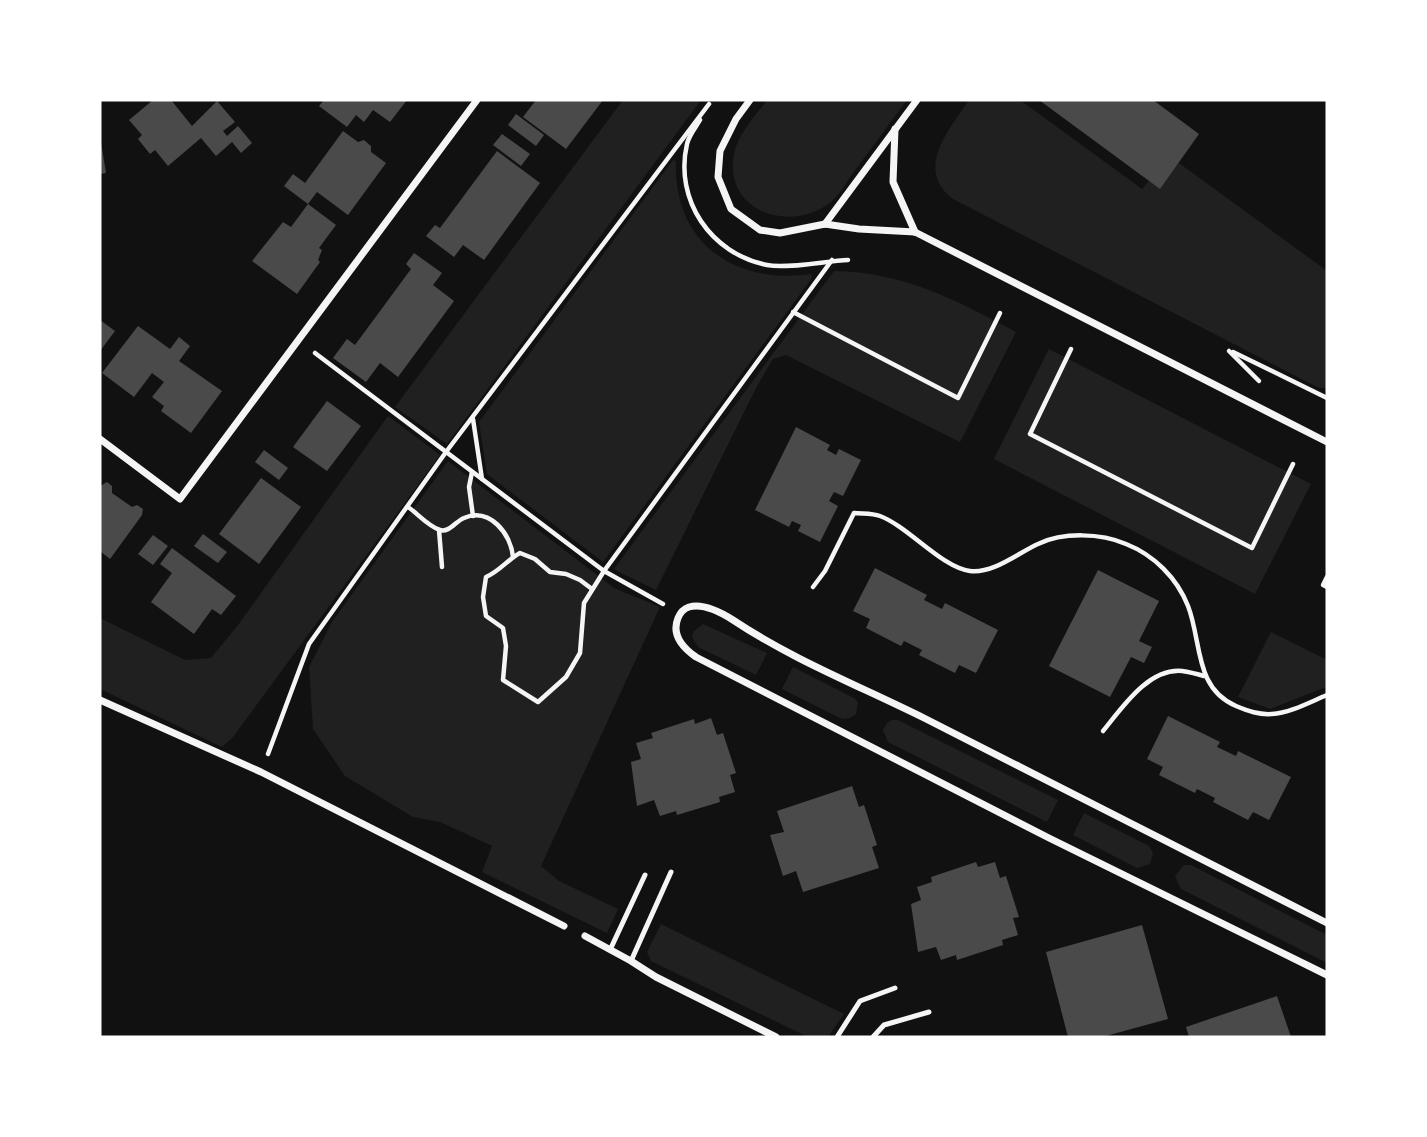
<svg xmlns="http://www.w3.org/2000/svg" width="1427" height="1137" font-family="'Asap Condensed',sans-serif">
  <style>
    .green { fill: #202020 }
    .building { fill: #4a4a4a }
    .lines { fill: none; stroke-linecap: round; stroke-linejoin: round }
    .path { stroke: #f5f5f5; stroke-width: 4.5 }
    .service { stroke: #f5f5f5; stroke-width: 5 }
    .minor { stroke: #f5f5f5; stroke-width: 7 }
  </style>
  <rect width="100%" height="100%" fill="#111"/>
  <g class="green">
    <path d="M623,100H701L447,444L395,407Z"/>
    <path d="M767,100H907C889,124 871,149 853,173C846,183 839,196 830,203C788,234 723,210 734,154C738,134 755,116 767,100Z"/>
    <path d="M969,100H1020L1142,189L1149,181L1160,188L1179,163L1327,271V388H1319L953,199C914,169 949,130 969,100Z"/>
    <path d="M673,160L676,161C673,243 735,285 811,274L812,278L603,562L487,474L479,422Z"/>
    <path d="M834,271C904,272 956,300 1016,332L960,442L786,355L773,359L756,388L656,590L619,572L614,569Z"/>
    <path d="M1049,349L1311,484L1255,594L994,459Z"/>
    <path d="M388,416L440,455L233,737L222,747L100,689V618L185,660L211,658L238,625Z"/>
    <path d="M448,461L614,588L660,607L541,866L559,881L618,909L607,933L482,872L492,846L440,822L413,817L345,776L313,729L309,667L332,622Z"/>
    <path d="M703,624L767,653L756,675L698,647L692,637L694,631Z"/>
    <path d="M1271,632L1327,660L1326,687L1270,709L1238,697Z"/>
    <path d="M793,667L854,698L858,702L856,714L850,718L842,719L782,689Z"/>
    <path d="M892,720H898L1058,800L1047,822L888,742L883,730L887,723Z"/>
    <path d="M1084,813L1149,846L1153,853L1150,864L1137,868L1073,835Z"/>
    <path d="M1184,865H1191L1327,935V963L1181,889L1175,876Z"/>
    <path d="M661,924L844,1014L828,1037H808L651,961L647,952Z"/>
  </g>
  <g class="building">
    <path d="M153,100H171L192,126L217,101L235,122L223,131L227,136L238,126L252,143L241,153L232,142L216,156L201,138L168,166L155,150L150,154L138,139L142,135L129,120Z"/>
    <path d="M324,100L336,101L407,100L390,122L373,110L364,122L356,115L347,127L319,106Z"/>
    <path d="M536,100H603L566,149L523,117Z"/>
    <path d="M1039,100H1153L1199,134L1160,189Z"/>
    <path d="M516,114L544,135L536,146L508,125Z"/>
    <path d="M343,131L358,142L364,140L371,146V152L386,163L348,215L317,192L308,204L284,186L293,174L305,183Z"/>
    <path d="M502,134L530,154L521,166L493,145Z"/>
    <path d="M100,136L106,173L100,174Z"/>
    <path d="M497,151L540,183L484,260L463,245L454,257L426,236L435,225L440,228Z"/>
    <path d="M308,204L336,225L319,248L322,250L318,260L320,262L297,294L252,261L283,222L291,227Z"/>
    <path d="M414,253L442,273L433,285L454,301L398,377L380,363L366,382L333,358L347,339L355,345L411,269L406,264Z"/>
    <path d="M100,320L115,331L100,351Z"/>
    <path d="M138,326L170,349L179,337L190,346L179,361L222,391L191,433L161,411L164,406L152,397L164,382L152,373L134,397L102,373Z"/>
    <path d="M327,401L361,426L327,471L293,447Z"/>
    <path d="M796,427L830,445L827,450L836,455L839,449L861,460L843,496L834,492L829,501L838,506L820,542L798,531L801,525L792,521L789,527L755,510Z"/>
    <path d="M264,450L288,468L279,480L255,462Z"/>
    <path d="M261,478L301,507L259,564L219,534Z"/>
    <path d="M107,482L112,486V493L132,507L137,505L143,509L142,515L110,559L100,551V486Z"/>
    <path d="M203,534L227,552L218,563L194,546Z"/>
    <path d="M153,535L168,546L153,565L138,554Z"/>
    <path d="M172,548L236,596L221,615L212,609L194,634L151,602L172,573L160,564Z"/>
    <path d="M875,568L927,595L924,600L942,609L945,603L998,630L976,673L959,665L955,673L919,655L922,650L904,641L901,646L866,628L870,619L853,611Z"/>
    <path d="M1098,570L1159,601L1139,641L1152,647L1144,663L1131,657L1110,697L1049,666Z"/>
    <path d="M1168,716L1220,742L1217,747L1236,756L1238,751L1291,777L1269,820L1253,812L1248,820L1213,802L1215,798L1197,789L1195,793L1159,775L1163,767L1147,759Z"/>
    <path d="M711,718L717,735L723,733L736,773L730,775L735,792L719,797L720,802L677,815L676,811L660,816L654,800L637,806L631,762L641,759L636,743L653,738L651,733L694,719L695,724Z"/>
    <path d="M852,786L859,807L864,805L877,845L872,847L879,868L803,892L796,871L783,876L770,835L784,832L777,811Z"/>
    <path d="M976,862L978,867L995,862L1000,878L1006,876L1019,917L1013,918L1018,935L1002,940L1003,945L957,960L956,955L941,960L936,947L918,952L911,904L921,900L917,887L932,882L931,877Z"/>
    <path d="M1142,925L1168,1019L1102,1037H1068L1046,952Z"/>
    <path d="M1277,996L1291,1037H1189L1186,1027Z"/>
  </g>
  <g class="lines">
    <g class="path">
      <path d="M700,120C696,127 689,135 687,144C674,200 711,254 767,265C787,269 826,261 848,260"/>
      <path d="M793,312L958,398L1000,313"/>
      <path d="M1071,349L1030,434L1252,548L1293,464"/>
      <path d="M1229,351L1259,381"/>
      <path d="M1233,352L1327,398"/>
      <path d="M315,353L604,571L832,260"/>
      <path d="M473,419L482,479"/>
      <path d="M472,472L469,487L473,516"/>
      <path d="M408,507C417,513 429,527 440,530C449,533 456,521 464,518C490,507 511,534 513,557"/>
      <path d="M439,530L442,567"/>
      <path d="M1327,577L1323,585L1327,587"/>
      <path d="M813,587L825,571L854,513C862,514 872,513 880,516C909,527 941,567 970,571C993,574 1018,553 1038,544C1063,532 1101,533 1126,544C1154,555 1177,578 1188,606C1202,642 1194,688 1236,706C1248,711 1259,715 1272,714C1290,713 1310,702 1327,695"/>
      <path d="M592,589L580,580L566,574L550,572L535,559L520,553C507,560 500,571 486,577L483,597L486,616L503,628L506,646L503,680L538,702L566,677L580,653L584,603L604,571L663,604"/>
      <path d="M1103,731C1122,708 1148,668 1182,671C1189,672 1197,674 1204,676"/>
      <path d="M268,754L309,644L446,452L709,104"/>
    </g>
    <g class="service">
      <path d="M610,950L645,875"/>
      <path d="M631,961L671,872"/>
      <path d="M837,1037L860,1001L895,988"/>
      <path d="M873,1037L884,1025L929,1012"/>
    </g>
    <g class="minor">
      <path d="M750,100L736,119L720,151L718,177L731,209L760,230L780,233L825,224L859,229L915,232L1327,442"/>
      <path d="M895,129L893,182L915,232"/>
      <path d="M825,224L917,100"/>
      <path d="M100,439L180,499L477,100"/>
      <path d="M100,700L261,772L564,926"/>
      <path d="M1327,923C1193,855 1060,787 926,719C862,687 793,660 733,620C722,613 703,603 689,607C683,609 680,613 678,618C671,635 683,648 696,657L1049,838L1327,975"/>
      <path d="M585,936L631,961L656,977L776,1037"/>
    </g>
  </g>
  <rect width="1427" height="1137" fill="none" stroke="#ffffff" stroke-width="203"/>
</svg>
